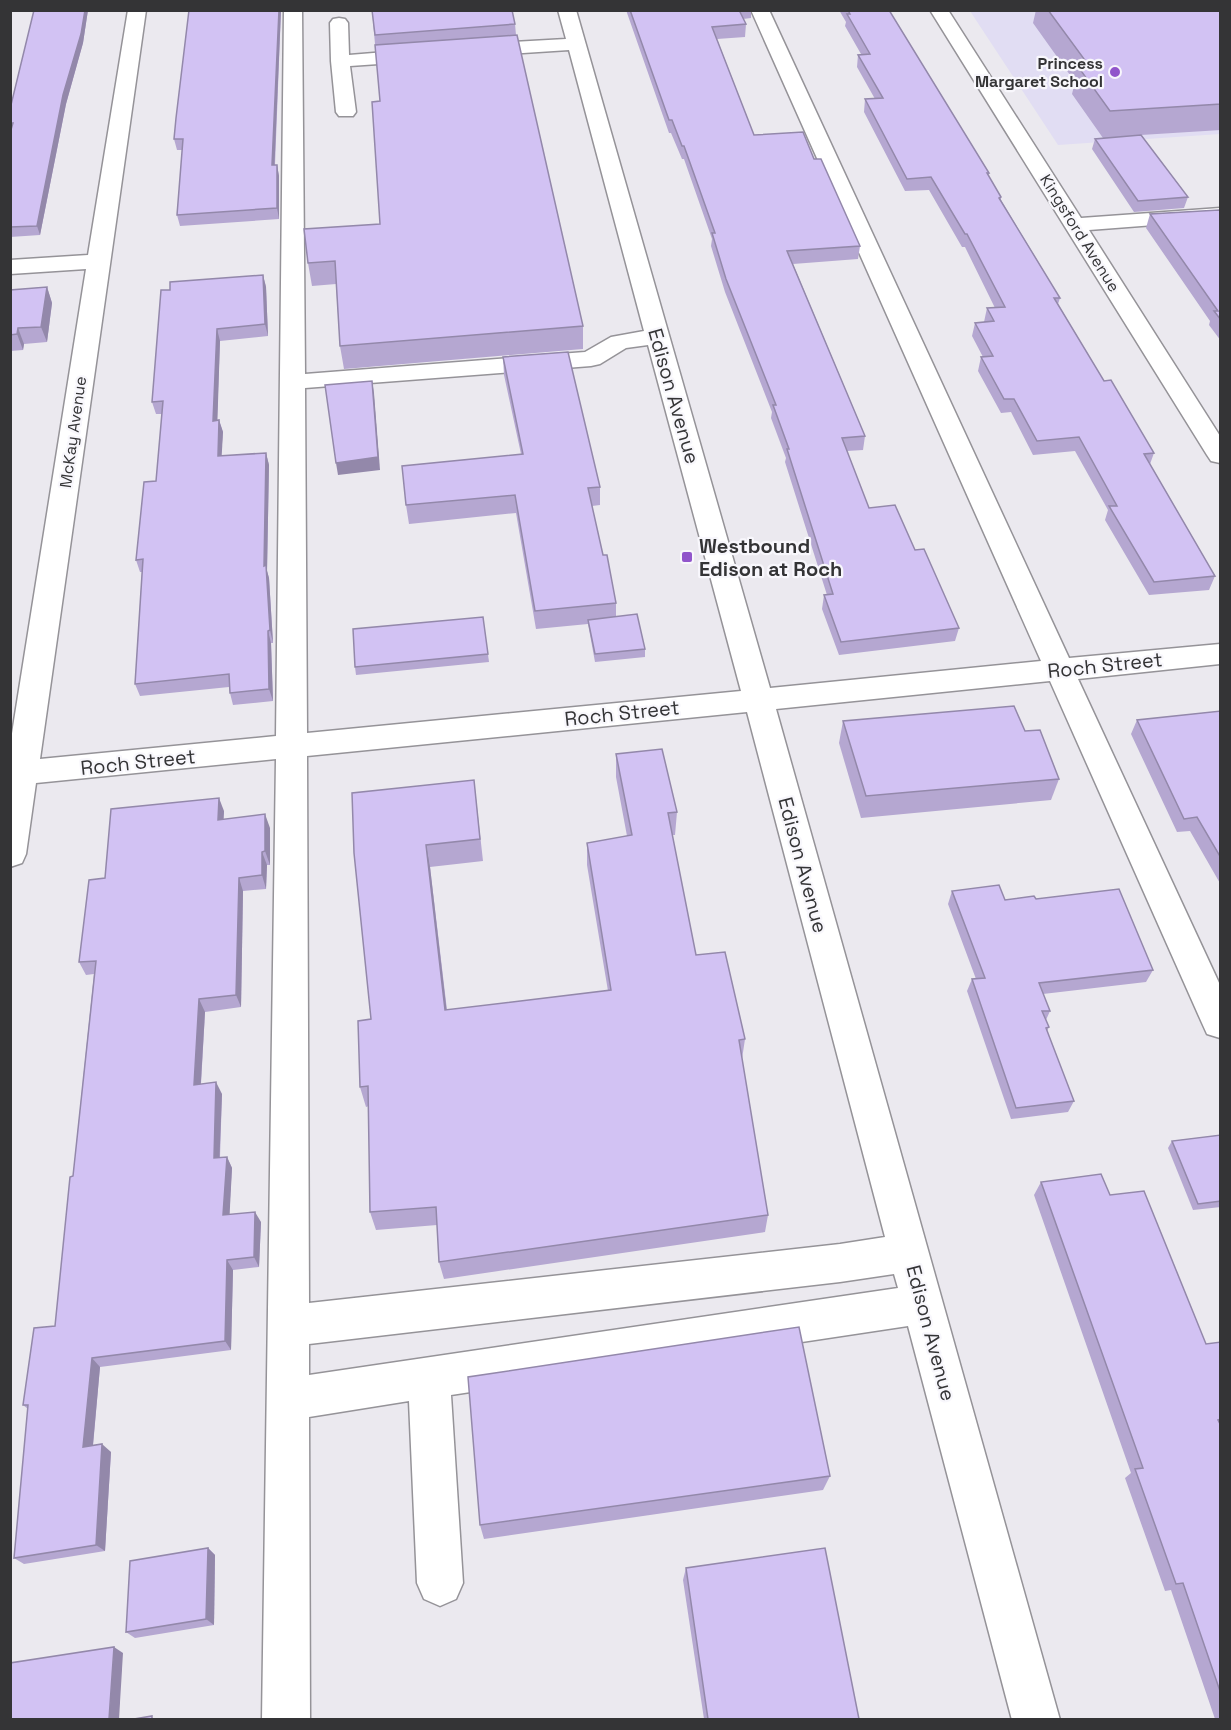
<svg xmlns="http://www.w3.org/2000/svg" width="1231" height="1730" font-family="'Space Grotesk',sans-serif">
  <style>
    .education { fill: #e1ddf3 }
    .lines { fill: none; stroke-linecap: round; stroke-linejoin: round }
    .minor-casing { stroke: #959398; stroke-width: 3 }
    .minor { fill: #fff; fill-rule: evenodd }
    .wall { fill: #b5a7d1 }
    .shaded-wall { fill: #9388aa }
    .building { fill: #d2c2f3; stroke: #9388aa; stroke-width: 1.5 }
    .poi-dot { fill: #9155cb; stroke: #f8f7fc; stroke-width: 2 }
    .labels { text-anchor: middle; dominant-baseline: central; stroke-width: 4.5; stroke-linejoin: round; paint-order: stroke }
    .far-poi-label { font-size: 16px; font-weight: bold; fill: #343436; stroke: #f8f7fc; text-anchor: end }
    .far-street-label { font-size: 16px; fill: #343436; stroke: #f8f7fc }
    .street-label { font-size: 20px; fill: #343436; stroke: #f8f7fc }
    .poi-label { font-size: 20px; font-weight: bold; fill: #343436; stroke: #f8f7fc; text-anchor: start }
  </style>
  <rect width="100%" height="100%" fill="#ebe9ef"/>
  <path class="education" d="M970,11H1220V134L1058,145Z"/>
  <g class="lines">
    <g class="minor-casing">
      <g id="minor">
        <path d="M128,10H146L40,759L276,736L284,10H302L305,374L585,352L611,337L644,331L569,50L476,56L469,54L467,50L469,46L476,44L566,39L558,10H576L770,688L1041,661L751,10H769L1069,658L1220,644V664L1078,679L1220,985V1038L1207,1034L1202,1023L1050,681L776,709L1060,1720H1012L908,1326L451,1395L463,1583L456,1599L440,1606L424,1599L417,1583L409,1401L309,1417L310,1720H262L276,759L36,783L26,854L22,863L10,867V746L86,269L10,274V260L88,255ZM648,345L741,691L307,733L305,388L591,366L600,364L626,348ZM747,712L885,1237L840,1244L309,1303L307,756ZM894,1274L898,1288L309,1375V1344L840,1282Z"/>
        <path d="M930,10H948L1081,218L1220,208V220L1089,230L1220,436V463L1211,461L1207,455Z"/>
        <path d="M339,18L345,19L348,23L349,55L422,49L429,51L431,55L429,59L422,61L350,66L356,112L353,116H339L336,112L331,61L330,23L333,19Z"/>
      </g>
    </g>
    <use href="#minor" class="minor"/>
  </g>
  <g class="wall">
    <path d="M34,10H88L83,43L66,104L40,235L10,237V109Z"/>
    <path d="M189,10H281L275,165H277L279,176V219L180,226L177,215L183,150H177L174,139Z"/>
    <path d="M372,10L515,24L516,35L583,326V349L344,369L340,346L336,284L312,286L308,263L380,224V101Z"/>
    <path d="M626,10H751V18L743,19L746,24L745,37L717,39L754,135L814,159L860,246L858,259L793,264L865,436L863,450L847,451L869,508L915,550L959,628L955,641L839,655L822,609L824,595H827L785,462L786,458L771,418L772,412L725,292L711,246L712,239L684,159H682L671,133H669Z"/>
    <path d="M839,10H889L989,173L988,176L1001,197V200L1060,298L1058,304L1104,381L1154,453L1150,464L1215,576L1209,590L1149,595L1105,520L1108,510L1075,451L1033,455L1011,412L1001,413L978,371L981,357H983L972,336L975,323L984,322L987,308H995L965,247H962L929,190L905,191L864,112L865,99H875L857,67L858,55L861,54L845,26L846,22Z"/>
    <path d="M1036,10H1221V130L1141,135L1188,197L1184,208L1134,212L1092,149L1095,139L1103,138L1072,94L1075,82L1033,23Z"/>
    <path d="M1221,212V341L1209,325L1210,321L1146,228L1150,214Z"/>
    <path d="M263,275L266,287L268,336L220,341L217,420H219L223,432L221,456L266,453L269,465L267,571L269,578L273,643H271L273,701L233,705L230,693L229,687L140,696L135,684L142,572H140L136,560L156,481L162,414H156L152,402Z"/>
    <path d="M47,287L52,303L47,342L24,344L23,350L10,351V290Z"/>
    <path d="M503,357L600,487V505L592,506L603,555L616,603V617L645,649V657L595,662L588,624L536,629L516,513L409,524L406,505L521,454L504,375Z"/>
    <path d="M483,617L489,662L356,675L355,667Z"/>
    <path d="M1221,711V885L1190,831L1177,832L1131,734L1137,720Z"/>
    <path d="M843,721L1025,731L1059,779L1051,800L861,818L839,743Z"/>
    <path d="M616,754L677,812L675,835H672L696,955L745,1039L742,1059L768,1215L765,1232L444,1279L439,1262L437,1225L376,1230L370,1212L369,1106L366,1107L360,1087L371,1019L354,853L474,780L483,861L430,867L447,1010L608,991L587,865V843L627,836L616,777Z"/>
    <path d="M224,811L223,819L270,828V865H267L266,889L243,891L241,1007L205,1012L201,1084L222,1094L220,1157H227L232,1168L229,1215L261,1222L259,1267L233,1270L231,1350L100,1367L93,1446L111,1452L105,1551L24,1564L14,1558L28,1409L23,1405L55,1326L73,1176L94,974L86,975L79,962L105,878Z"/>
    <path d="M952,891L1005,900L1036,899L1153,970L1146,982L1043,994L1050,1011L1046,1020L1049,1027L1047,1031L1074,1101L1068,1112L1011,1119L967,991L972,979H976L948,904Z"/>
    <path d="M1221,1135V1207L1193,1210L1168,1148L1172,1141Z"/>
    <path d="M1041,1182L1110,1195L1206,1344L1221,1342V1719H1215L1171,1590L1165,1591L1125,1478L1131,1473L1034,1195Z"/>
    <path d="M830,1476L823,1490L484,1539L480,1525Z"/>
    <path d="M208,1548L215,1555L214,1625L135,1638L126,1632Z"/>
    <path d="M686,1568L859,1719H704L683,1580Z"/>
  </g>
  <g class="shaded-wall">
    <path d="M85,10H88L83,43L66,104L40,235L37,226L63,95Z"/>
    <path d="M279,10H281L274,176L272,165Z"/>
    <path d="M277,165L279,176V219L277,208Z"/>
    <path d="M263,275L266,287L268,336L265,324Z"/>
    <path d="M47,287L52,303L47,342L41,327Z"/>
    <path d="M18,328L24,344L23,350L17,334Z"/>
    <path d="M217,329L220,341L217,433L213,421Z"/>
    <path d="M372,381L374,393L380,470L338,475L336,463Z"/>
    <path d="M219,420L223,432L221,468L218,456Z"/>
    <path d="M266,453L269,465L267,571L269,578L273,643L270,630L264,566Z"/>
    <path d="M268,631L271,643L273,701L269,689Z"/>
    <path d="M219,798L224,811L223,833L218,820Z"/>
    <path d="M265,814L270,828V865L265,851Z"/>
    <path d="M426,845L430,867L449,1031L445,1010Z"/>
    <path d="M262,852L267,865L266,889L262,875Z"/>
    <path d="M239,878L243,891L241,1007L236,995Z"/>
    <path d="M199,999L205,1012L200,1097L194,1085Z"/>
    <path d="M216,1082L222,1094L219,1169L214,1158Z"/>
    <path d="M227,1157L232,1168L229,1226L223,1215Z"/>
    <path d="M255,1212L261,1222L259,1267L254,1257Z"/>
    <path d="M227,1260L233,1270L231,1350L225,1341Z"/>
    <path d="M92,1358L100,1367L92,1455L83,1447Z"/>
    <path d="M102,1444L111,1452L105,1551L96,1545Z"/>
    <path d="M208,1548L215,1555L214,1625L206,1619Z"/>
    <path d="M114,1647L123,1653L119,1719H109Z"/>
  </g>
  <g class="building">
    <path d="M34,10H85L81,34L63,95L37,226L10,227V133L13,123H10V109Z"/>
    <path d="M189,10H279L272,165H277V208L177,215L183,139H174L176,118Z"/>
    <path d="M372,10H512L515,24L375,35Z"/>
    <path d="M630,10H739L746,24L712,27L754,135L803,132L814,159H821L860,246L787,251L865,436L842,438L869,508L895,505L915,550L924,549L959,628L841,642L824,595L833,594L787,449H789L773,405H776L726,279L712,233H715L684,146H682L672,120H669Z"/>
    <path d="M848,10H889L989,173H987L1001,197L999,198L1060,298H1054L1104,381L1111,380L1154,453L1144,454L1215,576L1154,582L1109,506H1117L1079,437L1037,441L1014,399H1004L981,357L993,356L975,323L994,321L987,308L1005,307L967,234H965L931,177L907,179L865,99L883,98L858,55L870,54L847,14H850Z"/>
    <path d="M1048,10H1221V104L1110,111L1079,68L1090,67Z"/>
    <path d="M517,35L583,326L340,346L335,261L308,263L304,229L380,224L372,102L380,101L375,45Z"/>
    <path d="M1141,135L1188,197L1138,201L1095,139Z"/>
    <path d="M1219,210L1221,212V320L1214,311H1218L1150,214Z"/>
    <path d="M263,275L265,324L217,329L213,421L219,420L218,456L266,453L264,566L266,565L270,630L268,631L269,689L230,693L229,674L135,684L143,559L136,560L144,482L156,481L163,401L152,402L161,290H170V282Z"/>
    <path d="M47,287L41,327L18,328L17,334L10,335V290Z"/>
    <path d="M568,352L600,487L588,488L603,555H607L616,603L535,611L515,495L406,505L402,466L523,454L503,357Z"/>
    <path d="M372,381L378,457L336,463L325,385Z"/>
    <path d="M637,614L645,649L595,654L588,620Z"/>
    <path d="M483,617L488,654L355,667L353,629Z"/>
    <path d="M1014,706L1025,731L1040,730L1059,779L866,796L843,721Z"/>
    <path d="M1221,711V858L1197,817L1184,819L1137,720Z"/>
    <path d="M662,749L677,812L668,813L696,955L725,952L745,1039L739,1040L768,1215L439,1262L436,1207L370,1212L368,1086L360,1087L358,1021L371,1019L354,853L352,793L474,780L480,839L426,845L445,1010L611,990L587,843L632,835L616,754Z"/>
    <path d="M219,798L218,820L265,814V851L262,852V875L239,878L236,995L199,999L194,1085L216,1082L214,1158L227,1157L223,1215L255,1212L254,1257L227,1260L225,1341L92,1358L83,1447L102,1444L96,1545L14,1558L28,1405H23L34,1328L55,1326L70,1177L73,1176L96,961L79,962L89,880L105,878L111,809Z"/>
    <path d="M999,885L1005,900L1034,896L1036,899L1119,889L1153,970L1039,983L1050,1011H1042L1049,1027L1046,1028L1074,1101L1016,1108L972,979L985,978L952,891Z"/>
    <path d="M1221,1135V1201L1198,1204L1172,1141Z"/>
    <path d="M1101,1174L1110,1195L1144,1191L1206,1344L1221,1342V1419L1218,1420L1221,1426V1694L1183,1583L1176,1584L1135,1469L1143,1468L1041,1182Z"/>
    <path d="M799,1327L830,1476L480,1525L468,1377Z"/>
    <path d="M208,1548L206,1619L126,1632L130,1561Z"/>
    <path d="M825,1548L859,1719H708L686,1568Z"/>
    <path d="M114,1647L109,1719H10V1663Z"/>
    <path d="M152,1716V1719H134Z"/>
  </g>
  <g class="poi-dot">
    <circle cx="1115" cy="72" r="6"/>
    <rect x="681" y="551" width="12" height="12" rx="3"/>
  </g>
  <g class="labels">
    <g class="far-poi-label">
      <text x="1103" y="63">Princess<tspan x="1103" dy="18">Margaret School</tspan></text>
    </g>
    <g class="far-street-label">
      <text transform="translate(1080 233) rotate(58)">Kingsford Avenue</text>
      <text transform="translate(73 432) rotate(-82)">McKay Avenue</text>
    </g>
    <g class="street-label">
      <text transform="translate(674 396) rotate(74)">Edison Avenue</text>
      <text transform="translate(1105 665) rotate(-6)">Roch Street</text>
      <text transform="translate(622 713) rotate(-6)">Roch Street</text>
      <text transform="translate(138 762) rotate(-6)">Roch Street</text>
      <text transform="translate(803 865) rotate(75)">Edison Avenue</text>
      <text transform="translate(931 1333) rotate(75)">Edison Avenue</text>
    </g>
    <g class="poi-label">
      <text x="699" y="546">Westbound<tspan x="699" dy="23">Edison at Roch</tspan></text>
    </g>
  </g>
  <rect width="1231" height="1730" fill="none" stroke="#343436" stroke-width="24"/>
</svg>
